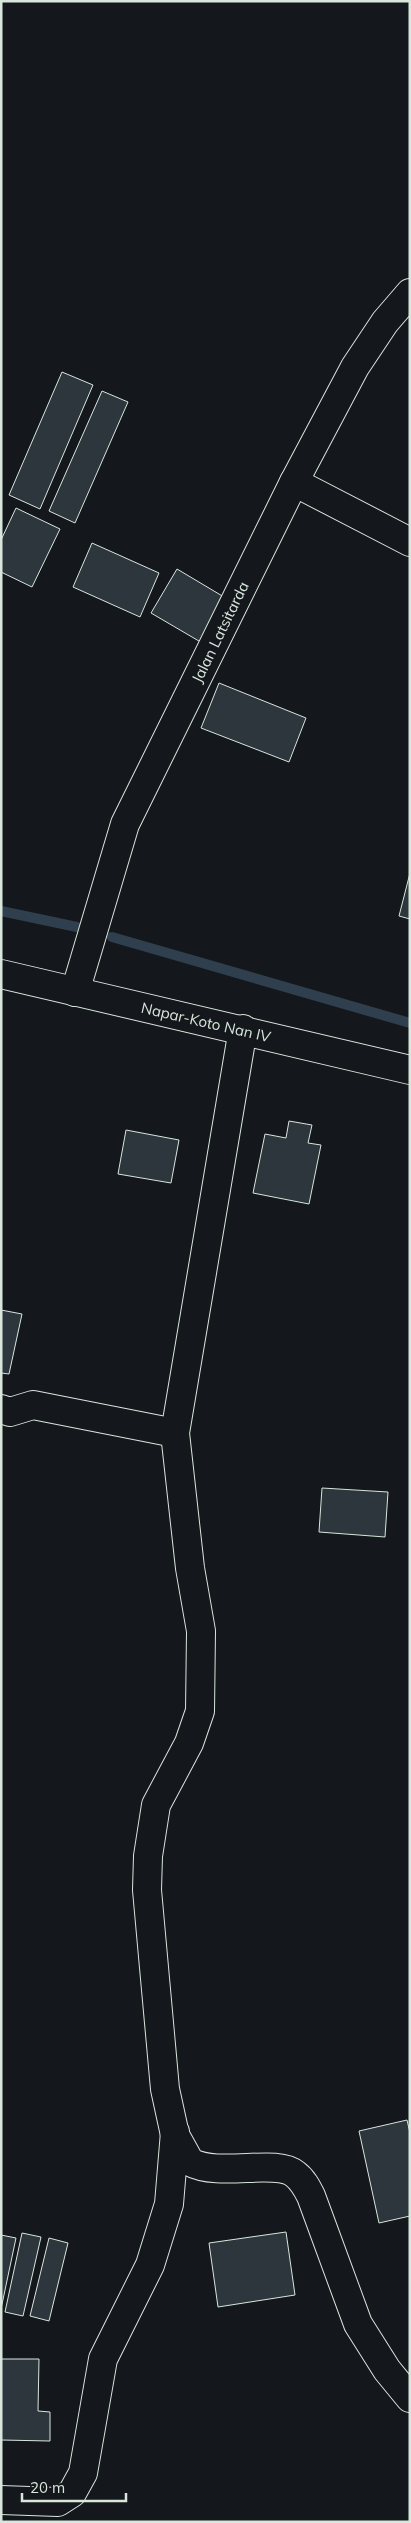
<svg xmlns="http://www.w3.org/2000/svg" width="411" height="2523" font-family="Mulish,sans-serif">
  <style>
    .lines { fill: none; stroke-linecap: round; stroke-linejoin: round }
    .stream { stroke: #2f3f4d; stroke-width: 10 }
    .building { fill: #2c363c; stroke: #d8e6dc }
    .minor-casing { stroke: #d8e6dc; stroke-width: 30 }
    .minor { stroke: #14181c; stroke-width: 28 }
    .labels { text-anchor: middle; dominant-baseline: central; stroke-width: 4; stroke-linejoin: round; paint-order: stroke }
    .street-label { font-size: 15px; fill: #d8e6dc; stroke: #14181c }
  </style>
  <rect width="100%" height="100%" fill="#14181c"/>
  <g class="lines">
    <g class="stream">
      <path d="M1,911L77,927"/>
      <path d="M112,937L410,1023"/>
    </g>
  </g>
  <g class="building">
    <path d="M62,372L93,385L40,509L9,495Z"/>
    <path d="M102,391L128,402L75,523L49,511Z"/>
    <path d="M16,508L60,529L32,587L1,572V540Z"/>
    <path d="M92,543L159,573L140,617L73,587Z"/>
    <path d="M177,569L229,600L204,644L151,613Z"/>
    <path d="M219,683L306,718L289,762L201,728Z"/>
    <path d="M410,873V919L399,916Z"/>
    <path d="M289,1121L312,1125L308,1143L321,1145L309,1204L253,1193L265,1134L286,1138Z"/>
    <path d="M126,1130L179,1140L171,1183L118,1174Z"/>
    <path d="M1,1310L22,1314L9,1374L1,1373Z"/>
    <path d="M322,1488L388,1492L385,1537L319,1532Z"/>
    <path d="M407,2120L410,2133V2216L379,2223L359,2131Z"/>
    <path d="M286,2232L295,2295L218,2307L209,2243Z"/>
    <path d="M22,2233L41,2237L23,2316L5,2312Z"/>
    <path d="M1,2235L16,2238L1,2309Z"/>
    <path d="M49,2238L68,2243L49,2321L30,2316Z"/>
    <path d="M1,2359H39L38,2411L50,2412V2441L1,2440Z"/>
  </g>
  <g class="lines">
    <g class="minor-casing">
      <g id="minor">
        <path d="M294,482L410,542"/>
        <path d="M1,974L410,1070"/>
        <path d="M75,992L125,824L294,482L355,367L385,322L410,293"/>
        <path d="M243,1029L175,1433L190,1568L201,1631L200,1711L189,1743L156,1805L148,1856L147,1890L165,2089L175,2135L190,2162C220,2178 276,2158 295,2174C303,2180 307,2188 311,2196L358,2324L387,2370L410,2398"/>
        <path d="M1,1409L10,1412L33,1405L175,1433"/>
        <path d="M1,2500L58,2502L72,2493L83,2473L103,2359L150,2265L169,2204L175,2132"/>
      </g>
    </g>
    <use href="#minor" class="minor"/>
  </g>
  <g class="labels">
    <g class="street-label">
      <text transform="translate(220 632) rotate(-64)">Jalan Latsitarda</text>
      <text transform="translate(206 1022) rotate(13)">Napar-Koto Nan IV</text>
    </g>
  </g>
  <rect width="411" height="2523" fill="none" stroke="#d8e6dc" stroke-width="5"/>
  <path d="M22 2493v8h104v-8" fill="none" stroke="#d8e6dc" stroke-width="2.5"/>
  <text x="30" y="2493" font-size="15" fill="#d8e6dc" stroke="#14181c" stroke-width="4" paint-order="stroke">20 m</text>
</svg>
